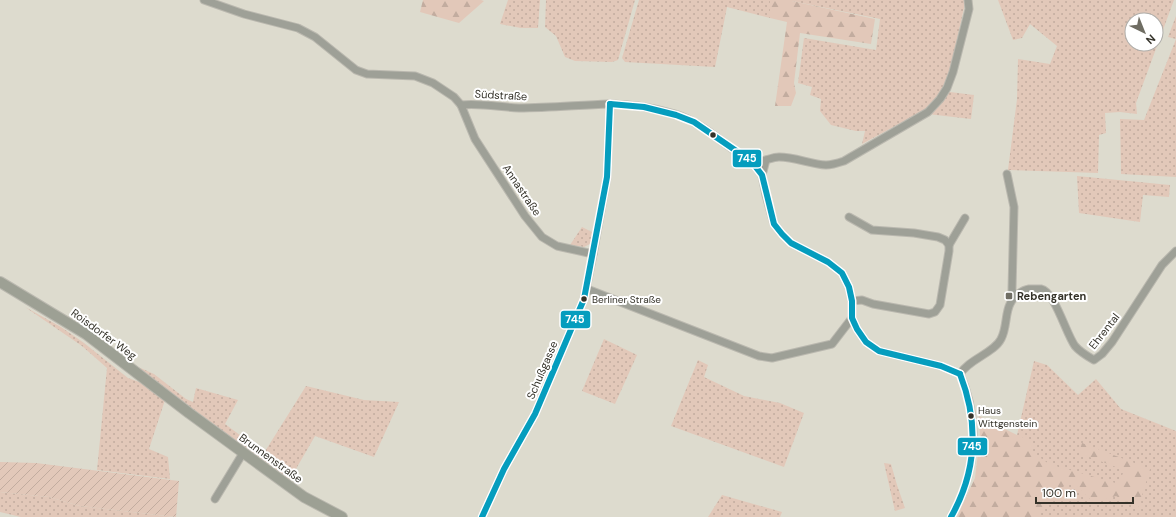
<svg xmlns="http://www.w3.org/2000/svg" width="1176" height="517" font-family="'DM Sans',sans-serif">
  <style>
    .grass { fill: url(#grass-dots); fill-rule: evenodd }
    .forest { fill: url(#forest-firs) }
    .garden { fill: url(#garden-furrows) }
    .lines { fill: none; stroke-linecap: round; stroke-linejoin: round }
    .street-casing { stroke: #bab8af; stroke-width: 9 }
    .secondary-casing { stroke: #bab8af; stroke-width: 12 }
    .street { stroke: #9ea097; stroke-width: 7 }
    .secondary { stroke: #9da094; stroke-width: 10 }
    .bus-1-casing { stroke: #fff; stroke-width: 9 }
    .bus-1 { stroke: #059dbe; stroke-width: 6 }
    .bus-dot { fill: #343229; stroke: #fff; stroke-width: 1.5 }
    .poi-dot { fill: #6f6d63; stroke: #fff; stroke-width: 1.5 }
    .labels { text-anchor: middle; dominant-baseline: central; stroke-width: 4; stroke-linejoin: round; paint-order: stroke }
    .bus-label { font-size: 10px; fill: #343229; stroke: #fff; text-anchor: start }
    .street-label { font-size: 11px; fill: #343229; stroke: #fff }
    .poi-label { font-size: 11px; font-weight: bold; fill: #343229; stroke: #fff; text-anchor: start }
    .line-badge { stroke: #fff; stroke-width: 1.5 }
    .badge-label { font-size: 11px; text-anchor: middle; font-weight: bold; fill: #fff }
  </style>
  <defs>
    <pattern id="grass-dots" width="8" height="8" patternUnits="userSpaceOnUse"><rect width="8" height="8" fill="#e2c8b9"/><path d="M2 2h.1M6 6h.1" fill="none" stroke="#c2ac9f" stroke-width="1.8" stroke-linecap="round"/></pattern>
    <pattern id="forest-firs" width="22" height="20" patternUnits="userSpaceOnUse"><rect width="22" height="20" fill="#e2c8b9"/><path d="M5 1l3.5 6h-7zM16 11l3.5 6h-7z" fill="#c2ac9f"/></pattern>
    <pattern id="garden-furrows" width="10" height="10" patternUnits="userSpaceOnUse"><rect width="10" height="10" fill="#e2c8b9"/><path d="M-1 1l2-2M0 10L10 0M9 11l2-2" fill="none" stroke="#c2ac9f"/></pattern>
  </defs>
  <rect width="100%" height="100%" fill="#dddbce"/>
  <g class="grass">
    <path d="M508,0H540L538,28H521L500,24Z"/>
    <path d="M546,0H635L618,60L612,62L575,61L565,57L556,36L545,27Z"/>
    <path d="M639,0H770V18L727,7L715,67L625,62L622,58Z"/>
    <path d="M792,0H964V8L950,70L943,87L950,92L974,95L971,119L919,113L862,144L865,131H856L831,125L820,111L821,99L810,95L812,87L798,83L804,38L876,50L880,19L792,1Z"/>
    <path d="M998,0H1174L1136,103L1137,114L1120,112L1105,113L1106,133L1099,135L1098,173L1008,170L1017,99L1018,59L1050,64L1057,46L1030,24L1022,38L1013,40ZM1132,20H1156V44H1132Z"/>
    <path d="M1176,16V177L1121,174L1120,119L1144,120L1176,39L1168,37Z"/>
    <path d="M1077,176L1170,185L1169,197L1143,195L1140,222L1079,213Z"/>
    <path d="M582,227L592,232L590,244L584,247L570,245Z"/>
    <path d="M25,307L61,327L84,343L128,378L142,383L165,400L149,449L168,457L170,479L97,470L107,368L82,346Z"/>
    <path d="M604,339L637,355L615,404L582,391Z"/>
    <path d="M698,360L708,365L704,377L744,396L780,403L804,413L784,467L671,426Z"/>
    <path d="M1034,361L1047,365L1078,395L1096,379L1121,409L1176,431V517H1005L1017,435Z"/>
    <path d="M136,366L154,374L186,399L193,402L196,388L238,400L225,424L264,453L306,386L364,400L399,402L374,457L315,436L289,481L155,383Z"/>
    <path d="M884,463L891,464L897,485L905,508L895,511Z"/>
    <path d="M0,492L49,497L80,506L175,517H21L0,512Z"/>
    <path d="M722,495L782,512L780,517H708Z"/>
  </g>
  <g class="forest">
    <path d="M423,0H481L484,1L459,23L420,12Z"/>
    <path d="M770,0H792V1L875,19L871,44L800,33L794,83L796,93L791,106H775L787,22L770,18Z"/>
    <path d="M979,416L1017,435L1032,441L1031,451L1049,464L1119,484L1124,470L1079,453L1082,443L1150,469L1138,509L1116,496L1094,503L1070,480L1033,517H957L975,478L980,436Z"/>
  </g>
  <path class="garden" d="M0,462L36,463L179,481L176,517L80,506L49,497L0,492Z"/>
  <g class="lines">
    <g class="street-casing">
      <g id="street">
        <path d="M204,0L244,14L298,28L315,37L356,70L367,74L415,76L433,83L454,97L461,105L475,139L525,216L542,237L557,246L593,254"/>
        <path d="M461,105C481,103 499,107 519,108C549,108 579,105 609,104C632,104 654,108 675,114C704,123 724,146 750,160C759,165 770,157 779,157C795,157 810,164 826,165C832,165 838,163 844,161L928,112L940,99L947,88L953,72L969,9L968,0"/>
        <path d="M766,160L762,175L766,195L774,224L782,234L791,243L828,262L842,273L849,287L852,301V318L857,329L866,342L879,351L941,366L960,374"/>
        <path d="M751,161L762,175"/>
        <path d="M1007,174L1014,207L1012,290L1015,297"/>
        <path d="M849,217L872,230L914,233L938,237L945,240L949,245V251L940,305L935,312L929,314L873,304L862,300L852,301"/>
        <path d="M949,245L965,218"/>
        <path d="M587,289L759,356L772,358L832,344L852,318"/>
        <path d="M960,374C969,359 994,353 1001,339C1007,328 1005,314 1010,304C1013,297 1022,290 1029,289C1032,289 1038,289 1041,289C1055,292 1066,334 1075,346C1080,352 1087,356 1094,360L1102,354L1112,342L1162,265L1176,251"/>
        <path d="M215,499L243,453"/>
        <path d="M482,517L504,469L535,414L584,299L593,254L607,177L610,104"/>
        <path d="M951,517C956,508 961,499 964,489C977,452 976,410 960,374"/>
      </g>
    </g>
    <g class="secondary-casing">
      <path id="secondary" d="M0,282L86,334L189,413L304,497L342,517"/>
    </g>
    <use href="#street" class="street"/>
    <use href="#secondary" class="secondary"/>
    <g class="bus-1-casing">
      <g id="bus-1">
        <path d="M610,104L644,107L676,115L694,122L751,161L762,175L774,224L782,234L791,243L828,262L842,273L849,287L852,301V318L857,329L866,342L879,351L941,366L960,374"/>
        <path d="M482,517L504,469L535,414L584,299L607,177L610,104"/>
        <path d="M951,517C977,471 979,423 960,374"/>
      </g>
    </g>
    <use href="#bus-1" class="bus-1"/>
  </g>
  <g class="bus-dot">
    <circle cx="713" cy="135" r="3.5"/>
    <circle cx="584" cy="299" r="3.5"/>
    <circle cx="971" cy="416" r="3.5"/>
  </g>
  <rect class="poi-dot" x="1005" y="292" width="8" height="8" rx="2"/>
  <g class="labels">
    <g class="bus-label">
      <text x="592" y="299">Berliner Straße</text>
      <text x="978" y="410">Haus<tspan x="978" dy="13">Wittgenstein</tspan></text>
    </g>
    <g class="street-label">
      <text transform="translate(501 95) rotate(3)">Südstraße</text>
      <text transform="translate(522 190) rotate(56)">Annastraße</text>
      <text transform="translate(1104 331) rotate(-52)">Ehrental</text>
      <text transform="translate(104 334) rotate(36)">Roisdorfer Weg</text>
      <text transform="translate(542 370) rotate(-67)">Schußgasse</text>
      <text transform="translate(271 458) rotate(36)">Brunnenstraße</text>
    </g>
    <g class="poi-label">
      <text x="1017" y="296">Rebengarten</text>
    </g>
  </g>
  <g class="line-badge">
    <rect x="732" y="149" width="30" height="19" rx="4" fill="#059dbe"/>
    <rect x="560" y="310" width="31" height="19" rx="4" fill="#059dbe"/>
    <rect x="957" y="437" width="31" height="19" rx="4" fill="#059dbe"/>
  </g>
  <g class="badge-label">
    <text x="747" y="162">745</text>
    <text x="575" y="323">745</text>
    <text x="972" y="450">745</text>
  </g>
  <g transform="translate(1144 32) rotate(137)"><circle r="19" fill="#ffffff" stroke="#aeada9"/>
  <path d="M0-3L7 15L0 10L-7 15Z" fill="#6f6d63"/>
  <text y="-6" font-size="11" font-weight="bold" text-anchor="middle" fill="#343229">N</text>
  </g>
  <path d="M1036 497v6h97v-6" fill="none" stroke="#343229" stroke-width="2"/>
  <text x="1042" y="497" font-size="12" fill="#343229" stroke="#ffffff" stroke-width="3" paint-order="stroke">100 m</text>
</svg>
